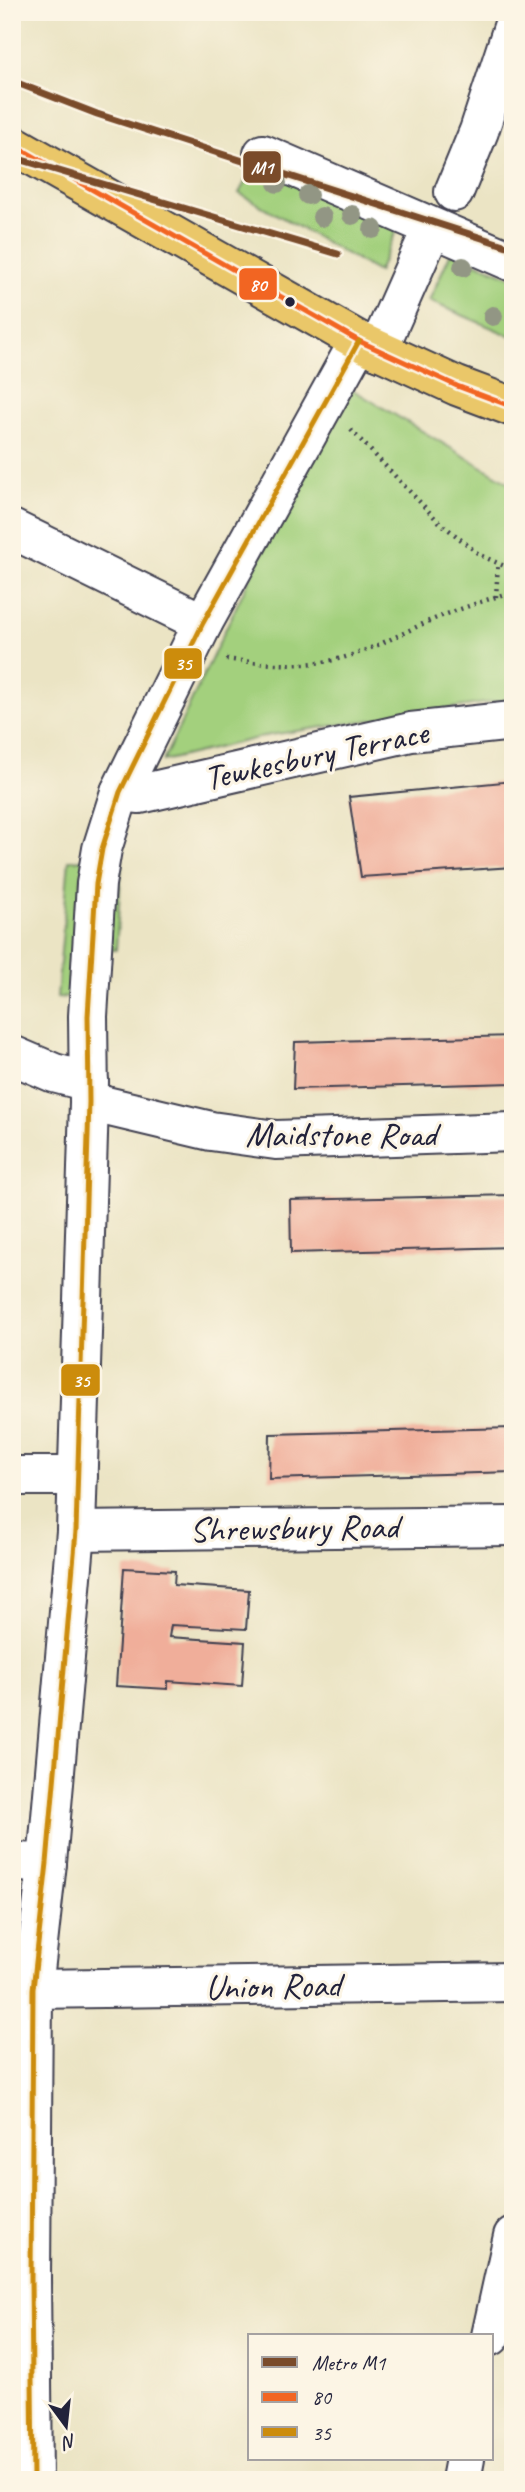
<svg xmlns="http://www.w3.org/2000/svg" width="525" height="2492" font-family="Caveat,sans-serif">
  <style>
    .green { fill: #a3d07d; stroke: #62795c; stroke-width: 2 }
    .building { fill: #f0ae9a }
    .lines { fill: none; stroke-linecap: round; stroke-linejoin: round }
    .minor-casing { stroke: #403f50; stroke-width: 42 }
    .major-casing { stroke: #403f50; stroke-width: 42 }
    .path { stroke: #403f50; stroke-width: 4.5; stroke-dasharray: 2 5; stroke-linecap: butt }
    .minor { stroke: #fff; stroke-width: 38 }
    .major { stroke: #eac769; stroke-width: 38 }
    .bus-1-casing { stroke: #fcf5e5; stroke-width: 10 }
    .bus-2-casing { stroke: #fcf5e5; stroke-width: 10 }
    .bus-1 { stroke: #f26522; stroke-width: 5 }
    .bus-2 { stroke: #cc8c0c; stroke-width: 5 }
    .metro-1-casing { stroke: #fcf5e5; stroke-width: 12 }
    .metro-1 { stroke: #7a4b2a; stroke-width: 7 }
    .tree { fill: #929684 }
    .bus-dot { fill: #22223b; stroke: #fcf5e5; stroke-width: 2.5 }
    .labels { text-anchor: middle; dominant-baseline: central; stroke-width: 6; stroke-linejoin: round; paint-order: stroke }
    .street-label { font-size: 35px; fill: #22223b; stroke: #fcf5e5 }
    .line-badge { stroke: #fcf5e5; stroke-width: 2.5 }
    .badge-label { font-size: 19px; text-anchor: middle; font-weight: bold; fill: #fff }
  </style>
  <rect width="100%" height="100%" fill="#fcf5e5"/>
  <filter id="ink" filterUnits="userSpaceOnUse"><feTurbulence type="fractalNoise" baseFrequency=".0143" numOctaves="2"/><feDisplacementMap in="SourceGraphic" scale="14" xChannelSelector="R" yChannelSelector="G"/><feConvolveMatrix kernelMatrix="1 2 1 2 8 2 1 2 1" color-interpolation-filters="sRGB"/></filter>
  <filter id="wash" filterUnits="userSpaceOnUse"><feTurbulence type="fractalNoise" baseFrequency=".00686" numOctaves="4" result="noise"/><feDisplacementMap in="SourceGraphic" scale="28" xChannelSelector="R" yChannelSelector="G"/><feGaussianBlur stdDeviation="1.57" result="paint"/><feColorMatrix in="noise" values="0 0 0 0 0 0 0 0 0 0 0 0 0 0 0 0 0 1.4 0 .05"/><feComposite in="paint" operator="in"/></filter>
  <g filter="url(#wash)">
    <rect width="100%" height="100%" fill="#ebe4c4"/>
    <g class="green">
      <path d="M257,160L398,227L378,272L239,193Z"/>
      <path d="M451,252L513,278V337L429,301Z"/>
      <path d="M348,387L513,485V699L270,735L163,761L282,510Z"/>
      <path d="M69,860H83L72,998L57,997Z"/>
      <path d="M109,860H122L116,950H103Z"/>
    </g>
    <g id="blocks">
      <g class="building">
        <path d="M513,781V867L361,877L349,797Z"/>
        <path d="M513,1036V1083L293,1089L295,1042Z"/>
        <path d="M513,1195V1247L291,1253L290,1200Z"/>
        <path d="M513,1428V1472L269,1479L270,1434Z"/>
        <path d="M124,1568L175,1571L174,1585L249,1590L246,1629L171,1625L169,1637L245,1642L242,1686L168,1681V1689L116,1686Z"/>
      </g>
    </g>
  </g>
  <g filter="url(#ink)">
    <use href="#blocks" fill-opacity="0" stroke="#403f50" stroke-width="2"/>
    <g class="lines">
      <g class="minor-casing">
        <g id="minor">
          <path d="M263,154L513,262"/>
          <path d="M454,192L479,131L513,27"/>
          <path d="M378,350L432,228"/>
          <path d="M12,529L203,623"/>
          <path d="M120,792L140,794L411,732L513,721"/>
          <path d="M12,1055L54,1073L89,1082"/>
          <path d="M89,1102L211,1131L276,1140L513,1132"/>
          <path d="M12,1476H78"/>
          <path d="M76,1531L513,1526"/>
          <path d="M12,1862L47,1863"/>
          <path d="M33,1989L513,1982"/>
          <path d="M491,2336L513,2236"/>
          <path d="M33,2480L31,2279L33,1989L47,1863L76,1531L89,1102L88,1016L96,884L102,849L120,792L203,623L359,341"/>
          <path d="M461,2480L465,2459"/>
        </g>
      </g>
      <g class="major-casing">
        <path id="major" d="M12,144L359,341L457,386L513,407"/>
      </g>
      <g class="path">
        <path d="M351,430L438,521L480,555L513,570"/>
        <path d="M496,597L498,563"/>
        <path d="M226,659C264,664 301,668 338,659C370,651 398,635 427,622C455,610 484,601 513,591"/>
      </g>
      <use href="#minor" class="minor"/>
      <use href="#major" class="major"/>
      <g class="bus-1-casing">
        <path id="bus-1" d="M12,144L359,341L457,386L513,407"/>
      </g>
      <g class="bus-2-casing">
        <path id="bus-2" d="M33,2480L31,2279L33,1989L47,1863L76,1531L89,1102L88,1016L96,884L102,849L120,792L203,623L359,341"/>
      </g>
      <use href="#bus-1" class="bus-1"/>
      <use href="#bus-2" class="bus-2"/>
      <g class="metro-1-casing">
        <g id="metro-1">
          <path d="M12,81L97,114L513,248"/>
          <path d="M12,157L338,254"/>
        </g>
      </g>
      <use href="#metro-1" class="metro-1"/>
    </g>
    <g class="tree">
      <circle cx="277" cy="183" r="10"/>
      <circle cx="308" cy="195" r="10"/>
      <circle cx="352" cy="215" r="10"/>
      <circle cx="322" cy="217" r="10"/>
      <circle cx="373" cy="229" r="10"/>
      <circle cx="463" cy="267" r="10"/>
      <circle cx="493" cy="316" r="10"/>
    </g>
  </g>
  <circle class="bus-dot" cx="290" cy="302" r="6"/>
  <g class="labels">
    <g class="street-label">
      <text transform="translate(316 755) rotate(-12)">Tewkesbury Terrace</text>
      <text x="341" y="1134">Maidstone Road</text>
      <text transform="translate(294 1528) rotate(-1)">Shrewsbury Road</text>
      <text transform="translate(273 1986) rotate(-1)">Union Road</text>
    </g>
  </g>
  <g class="line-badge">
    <rect x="242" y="150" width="40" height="34" rx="7" fill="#7a4b2a"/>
    <rect x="238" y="267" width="40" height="34" rx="7" fill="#f26522"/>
    <rect x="163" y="647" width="40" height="33" rx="7" fill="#cc8c0c"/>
    <rect x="60" y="1363" width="41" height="34" rx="7" fill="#cc8c0c"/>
  </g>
  <g class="badge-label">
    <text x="262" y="174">M1</text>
    <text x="258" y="291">80</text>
    <text x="183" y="670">35</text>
    <text x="81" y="1387">35</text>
  </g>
  <rect width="525" height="2492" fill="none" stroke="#fcf5e5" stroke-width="42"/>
  <rect x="248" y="2334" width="245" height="126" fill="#fcf5e5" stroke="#a5a1a1" stroke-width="2"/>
  <rect x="262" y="2357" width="35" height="10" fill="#7a4b2a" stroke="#a5a1a1" stroke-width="2"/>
  <text x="312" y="2370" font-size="21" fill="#22223b">Metro M1</text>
  <rect x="262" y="2392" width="35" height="10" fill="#f26522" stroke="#a5a1a1" stroke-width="2"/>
  <text x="312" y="2404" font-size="21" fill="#22223b">80</text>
  <rect x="262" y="2427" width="35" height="10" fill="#cc8c0c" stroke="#a5a1a1" stroke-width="2"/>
  <text x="312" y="2440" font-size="21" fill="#22223b">35</text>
  <g transform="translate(66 2426) rotate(165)" stroke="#fcf5e5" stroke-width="5" paint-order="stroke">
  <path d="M0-5L12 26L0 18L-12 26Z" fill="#22223b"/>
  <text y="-10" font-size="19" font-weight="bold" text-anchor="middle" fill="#22223b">N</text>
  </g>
</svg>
